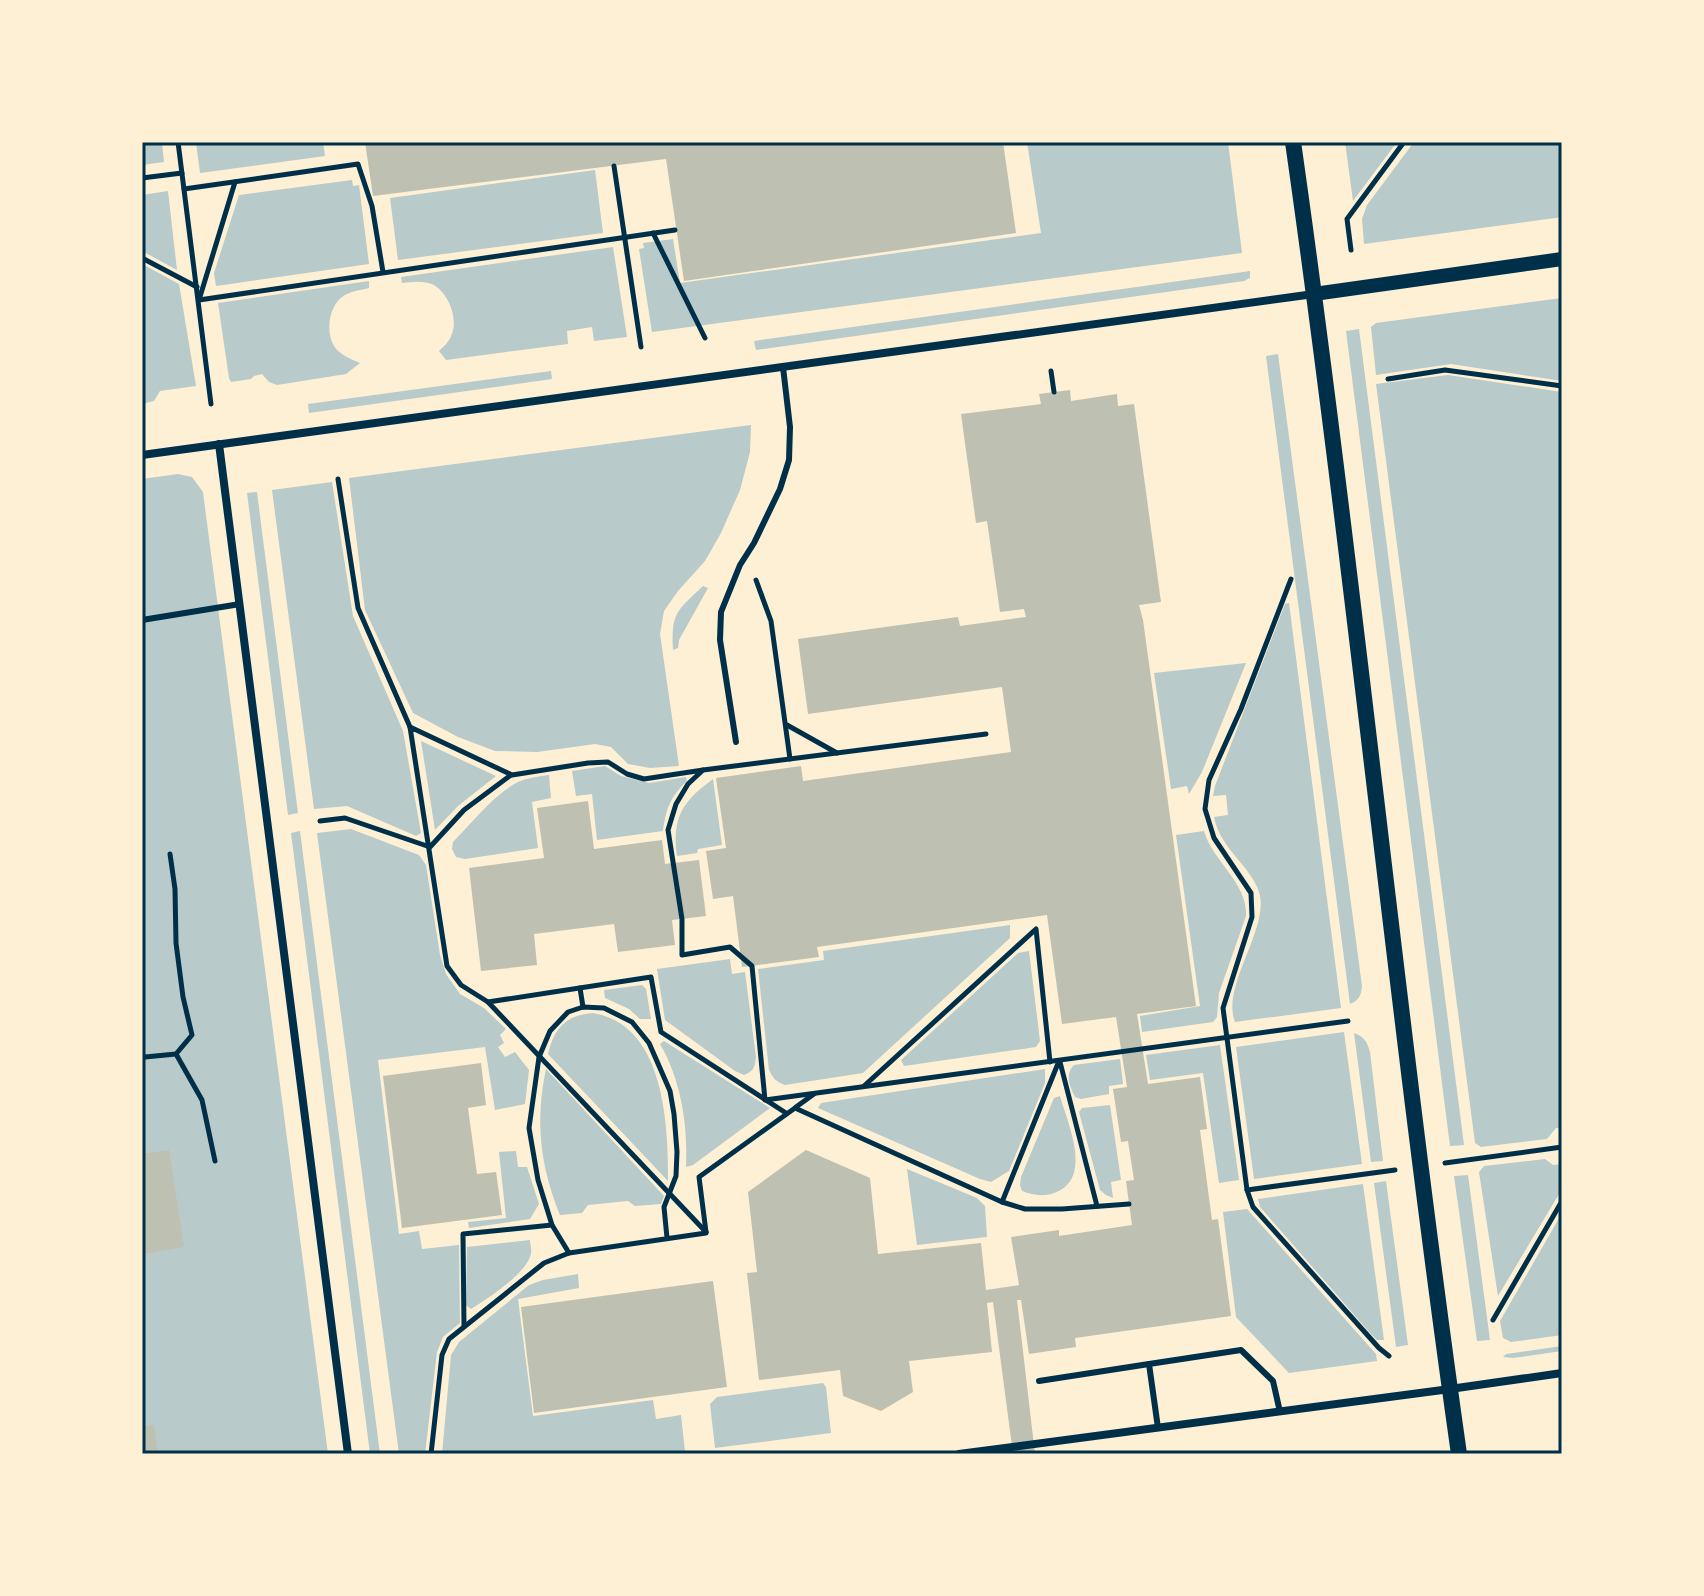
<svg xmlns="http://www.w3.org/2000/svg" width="1704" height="1596" font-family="'Titillium Web',sans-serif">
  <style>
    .green { fill: #b9caca }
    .building { fill: #bec0b2 }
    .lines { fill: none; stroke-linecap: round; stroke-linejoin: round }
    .path { stroke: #003049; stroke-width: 5 }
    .service { stroke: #003049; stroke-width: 6 }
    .minor { stroke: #003049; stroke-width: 8 }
    .tertiary { stroke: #003049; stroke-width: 14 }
    .secondary { stroke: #003049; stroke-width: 16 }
    .neatline { fill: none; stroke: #003049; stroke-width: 3 }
  </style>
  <rect width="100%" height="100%" fill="#fdf0d5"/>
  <g class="green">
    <path d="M142,142H162L164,162L142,165Z"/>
    <path d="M196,142H323L325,156L200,173Z"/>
    <path d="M1027,142H1228L1242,253L652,332L639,249L644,248L643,243L673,239L680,283L1041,233Z"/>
    <path d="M1345,142H1397L1353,201Z"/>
    <path d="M1414,142H1562V217L1364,244L1362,219L1367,205Z"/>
    <path d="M595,170L603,233L398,260L390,198Z"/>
    <path d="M352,180L353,186L359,185L369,264L216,286L214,273L239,195Z"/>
    <path d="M168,191L177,270L142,251V195Z"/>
    <path d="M613,247L627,337L594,341L592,327L567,331L568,344L446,360L439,351C444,346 449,342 451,336C459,320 449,294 434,285C424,280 412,282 402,283L401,277Z"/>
    <path d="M142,264L179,284L196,386L160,391L154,401L142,404Z"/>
    <path d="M1250,271V278L1244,281L756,350L754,341Z"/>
    <path d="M369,281V288C361,290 352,291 345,295C329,304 325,331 334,346C340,355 351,359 360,363L346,374L277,385L269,382L262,374L254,376L251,379L231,382L229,378L218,303Z"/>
    <path d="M1562,298V381L1451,364L1376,375L1371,327L1376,323Z"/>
    <path d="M1359,329L1464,1145L1450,1146L1346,331Z"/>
    <path d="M1278,354L1362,986C1361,996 1359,1000 1350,1004L1266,356Z"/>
    <path d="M551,371L552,379L309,413L308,404Z"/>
    <path d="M1448,375L1562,392V1128H1556L1547,1139L1481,1147L1475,1143L1376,384Z"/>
    <path d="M751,425L750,452L740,490L721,533L705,561L678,591L664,611L660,634L679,766L650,768L628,764L611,747L595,744L537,752L495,751L458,737L413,713L365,610L349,478Z"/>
    <path d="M178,474L192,477L203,492L328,1454H142V479Z"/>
    <path d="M332,482L353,616L403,731L421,833L416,836L347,806L314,809L272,490Z"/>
    <path d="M257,492L298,813L288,815L247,493Z"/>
    <path d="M703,586L708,588L679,640L678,648L673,650C671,612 677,611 703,586Z"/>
    <path d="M1289,603L1341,1008L1235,1022C1221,987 1267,932 1260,896C1255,869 1220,850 1214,817L1228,815L1226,795L1213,796L1215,786L1285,604Z"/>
    <path d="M1246,663L1202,772L1189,794L1187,786L1171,789L1154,673Z"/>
    <path d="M421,741L496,776L458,806L435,830Z"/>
    <path d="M605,766L621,776L649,783L686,777L687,781C670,797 666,809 663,831L597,840L592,794L576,796L572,771Z"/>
    <path d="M549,775L551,798L532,802L538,848L465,859L456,857L452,849L453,842C473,822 493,795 518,782C528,778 538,776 549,775Z"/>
    <path d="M713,779L722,845L698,849L697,853L677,856C672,817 682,802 713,779Z"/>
    <path d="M351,829L419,855L426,865L440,955L446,974L460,994L484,1008L506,1029L500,1035L504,1043L498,1047L505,1057L515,1052L529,1070L525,1104L495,1110L485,1047L378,1060L399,1234L419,1231L422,1249L459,1245L460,1323L443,1337L437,1352L425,1454H399L317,833Z"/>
    <path d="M300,831L380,1454H370L291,833Z"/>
    <path d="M1204,831C1213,862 1248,883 1246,916L1219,993L1217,1017L1213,1022L1142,1032L1140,1016L1200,1006L1176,835Z"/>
    <path d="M1010,925V938L863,1073L785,1085C776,1082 773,1078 769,1070L758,969L824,960L823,951Z"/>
    <path d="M1029,951L1040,1041L1036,1047L904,1066L901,1060L1018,953Z"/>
    <path d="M730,959L732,974L745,972L756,1057C755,1067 754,1071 744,1075L735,1071L665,1020L657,969Z"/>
    <path d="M642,985L646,989L651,1019H640L629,1009L605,998L604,990Z"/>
    <path d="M593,1013C665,1025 668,1125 668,1181L548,1054C554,1028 566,1015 593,1013Z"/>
    <path d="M1344,1032L1362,1164L1254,1179L1236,1047Z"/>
    <path d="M1354,1033C1364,1037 1367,1041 1370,1052L1383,1161L1371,1162Z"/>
    <path d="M664,1041L770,1108L693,1165L686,1167C688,1125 681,1080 660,1044Z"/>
    <path d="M1220,1045L1239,1180L1219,1183L1203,1073L1150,1080L1146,1055Z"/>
    <path d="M1120,1059L1123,1084L1109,1086V1094L1081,1099L1075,1097C1069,1085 1065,1074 1074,1065Z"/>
    <path d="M546,1069L664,1196L661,1204L635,1206L628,1201L588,1205L582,1213L560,1215C540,1165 535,1122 546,1069Z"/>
    <path d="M1045,1069V1083L1009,1171L991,1182L980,1179L818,1108L821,1103Z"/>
    <path d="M1060,1096C1067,1122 1092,1174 1059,1191C1047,1197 1034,1196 1022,1191L1020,1185L1021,1177L1054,1098Z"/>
    <path d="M1110,1105L1121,1180L1111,1182L1113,1198L1106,1195L1100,1190L1079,1112L1082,1108Z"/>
    <path d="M516,1151L518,1167H527L539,1204L530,1219L469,1228L468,1222L506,1218L499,1152Z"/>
    <path d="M1545,1159L1553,1165L1562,1164V1189L1498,1296L1479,1172L1484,1166Z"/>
    <path d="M907,1169L977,1198L985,1206L987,1237L917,1245Z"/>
    <path d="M1468,1175L1490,1340L1477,1341L1454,1176Z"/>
    <path d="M1386,1181L1408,1345L1396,1347L1374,1183Z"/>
    <path d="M1363,1184L1384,1340H1377L1371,1334L1260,1207L1258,1199Z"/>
    <path d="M1247,1209L1376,1354L1377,1361L1289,1373L1236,1317L1223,1212Z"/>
    <path d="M1562,1213V1335L1511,1342L1503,1338L1500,1321Z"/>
    <path d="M530,1240C530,1245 532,1249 531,1253C528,1273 487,1299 471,1309L466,1305L467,1247Z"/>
    <path d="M578,1274L579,1288L518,1299L533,1416L653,1400L656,1419L681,1415L685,1452L671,1454H442L451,1355L459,1342L529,1285L543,1280Z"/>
    <path d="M1562,1346V1351L1513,1358L1503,1357L1506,1354Z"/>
    <path d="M823,1383L826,1387L831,1433L715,1448L710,1404L717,1397Z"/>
  </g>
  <g class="building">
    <path d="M365,142H1003L1016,233L684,281L666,159L373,196Z"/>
    <path d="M1070,390L1071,401L1117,394L1118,406L1134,404L1161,602L1139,605L1143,620L1196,1006L1137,1014L1148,1084L1200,1077L1207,1129L1200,1130L1212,1220L1218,1219L1231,1316L1075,1338L1076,1347L1029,1354L1021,1300H1017L1035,1454H1013L993,1302L987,1303L992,1352L909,1361L913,1392L881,1411L843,1396L840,1370L759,1380L747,1273L757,1272L748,1192L806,1150L870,1178L878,1254L981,1243L986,1290L1019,1285L1011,1237L1059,1230V1236L1132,1225L1126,1181L1134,1180L1128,1141L1121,1142L1113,1089L1127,1087L1116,1017L1062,1024L1047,915L817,947L819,957L742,967L733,896L713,899L706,851L726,848L716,778L801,766L803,781L1011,752L1002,687L808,714L798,639L958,617L960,626L1026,617L1024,609L1000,612L987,521L976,523L961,414L1041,404L1039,394Z"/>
    <path d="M588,801L594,849L662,840L665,864L699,860L706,916L672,920L675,945L618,952L614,924L534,934L537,965L481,971L469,868L544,858L537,808Z"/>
    <path d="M481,1063L486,1105L468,1108L477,1174L496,1172L502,1215L402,1228L383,1076Z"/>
    <path d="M169,1150L184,1247L142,1254V1154Z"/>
    <path d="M713,1281L727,1387L534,1413L521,1307Z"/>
    <path d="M154,1425L158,1454H142V1427Z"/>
  </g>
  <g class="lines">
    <g class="path">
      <path d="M178,142L211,404"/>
      <path d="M614,166L641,347"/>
      <path d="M142,178L182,173"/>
      <path d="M235,182L199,300L675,230"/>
      <path d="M184,189L358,164L372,206L383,272"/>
      <path d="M653,233L705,338"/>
      <path d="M1351,250L1347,219L1404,142"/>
      <path d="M142,258L197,287"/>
      <path d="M1051,371L1054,392"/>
      <path d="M1388,379L1445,370L1562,386"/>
      <path d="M338,479L358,608L410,727"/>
      <path d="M1291,579L1241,709L1209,780L1205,809L1214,838L1251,893L1252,917L1223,1008L1247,1190L1395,1170"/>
      <path d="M756,580L771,621L790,759"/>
      <path d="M787,725L837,753"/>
      <path d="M703,770L986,734"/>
      <path d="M320,821L345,818L430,847L464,810L511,775"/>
      <path d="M580,988L583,1007"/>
      <path d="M488,1002L461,985L447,966L410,727L512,775L588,763L608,762L627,774L644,779L703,770L688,784L676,804L668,830L682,919V955L730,947L752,966L765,1100L1348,1021"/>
      <path d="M176,1054L202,1100L215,1161"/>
      <path d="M142,1055L145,1057L176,1054L192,1035L183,997L176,943L175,889L170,854"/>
      <path d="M1060,1062L1097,1206"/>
      <path d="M864,1086L1036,929L1050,1062"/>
      <path d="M796,1107L814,1094"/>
      <path d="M1445,1163L1562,1147"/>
      <path d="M1247,1190L1253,1207L1379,1348L1389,1356"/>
      <path d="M1002,1202L1025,1209H1062L1129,1204"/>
      <path d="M706,1232L488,1002L651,977L661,1032L786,1113"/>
      <path d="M706,1232L699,1177L795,1108L1002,1202L1059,1061"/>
      <path d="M667,1238L664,1207L676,1176L677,1152L674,1114L670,1091L649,1043L632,1022L604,1008L583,1007L568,1012L550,1031L539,1057L529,1128L538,1180L552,1225L569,1253L706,1233"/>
      <path d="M1493,1320L1562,1201"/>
      <path d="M464,1326L463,1234L552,1225"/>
      <path d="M431,1454L442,1355L449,1339L544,1263L569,1253"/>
    </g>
    <g class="service">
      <path d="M142,620L240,604"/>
      <path d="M736,742L720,640L721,612L740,565L754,543L780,489L789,460L790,427L783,367"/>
      <path d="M1039,1381L1149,1364"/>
      <path d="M1158,1428L1149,1364L1241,1350L1273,1381L1280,1412"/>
    </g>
    <g class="minor">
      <path d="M219,444L348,1454"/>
      <path d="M142,455L1314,294"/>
      <path d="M959,1454L1450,1389L1562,1373"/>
    </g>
    <path class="tertiary" d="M1314,294L1562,259"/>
    <path class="secondary" d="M1293,142C1355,578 1397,1018 1459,1454"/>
  </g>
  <rect width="1704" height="1596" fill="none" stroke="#fdf0d5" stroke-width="288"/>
  <rect x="144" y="144" width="1416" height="1308" class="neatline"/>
</svg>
